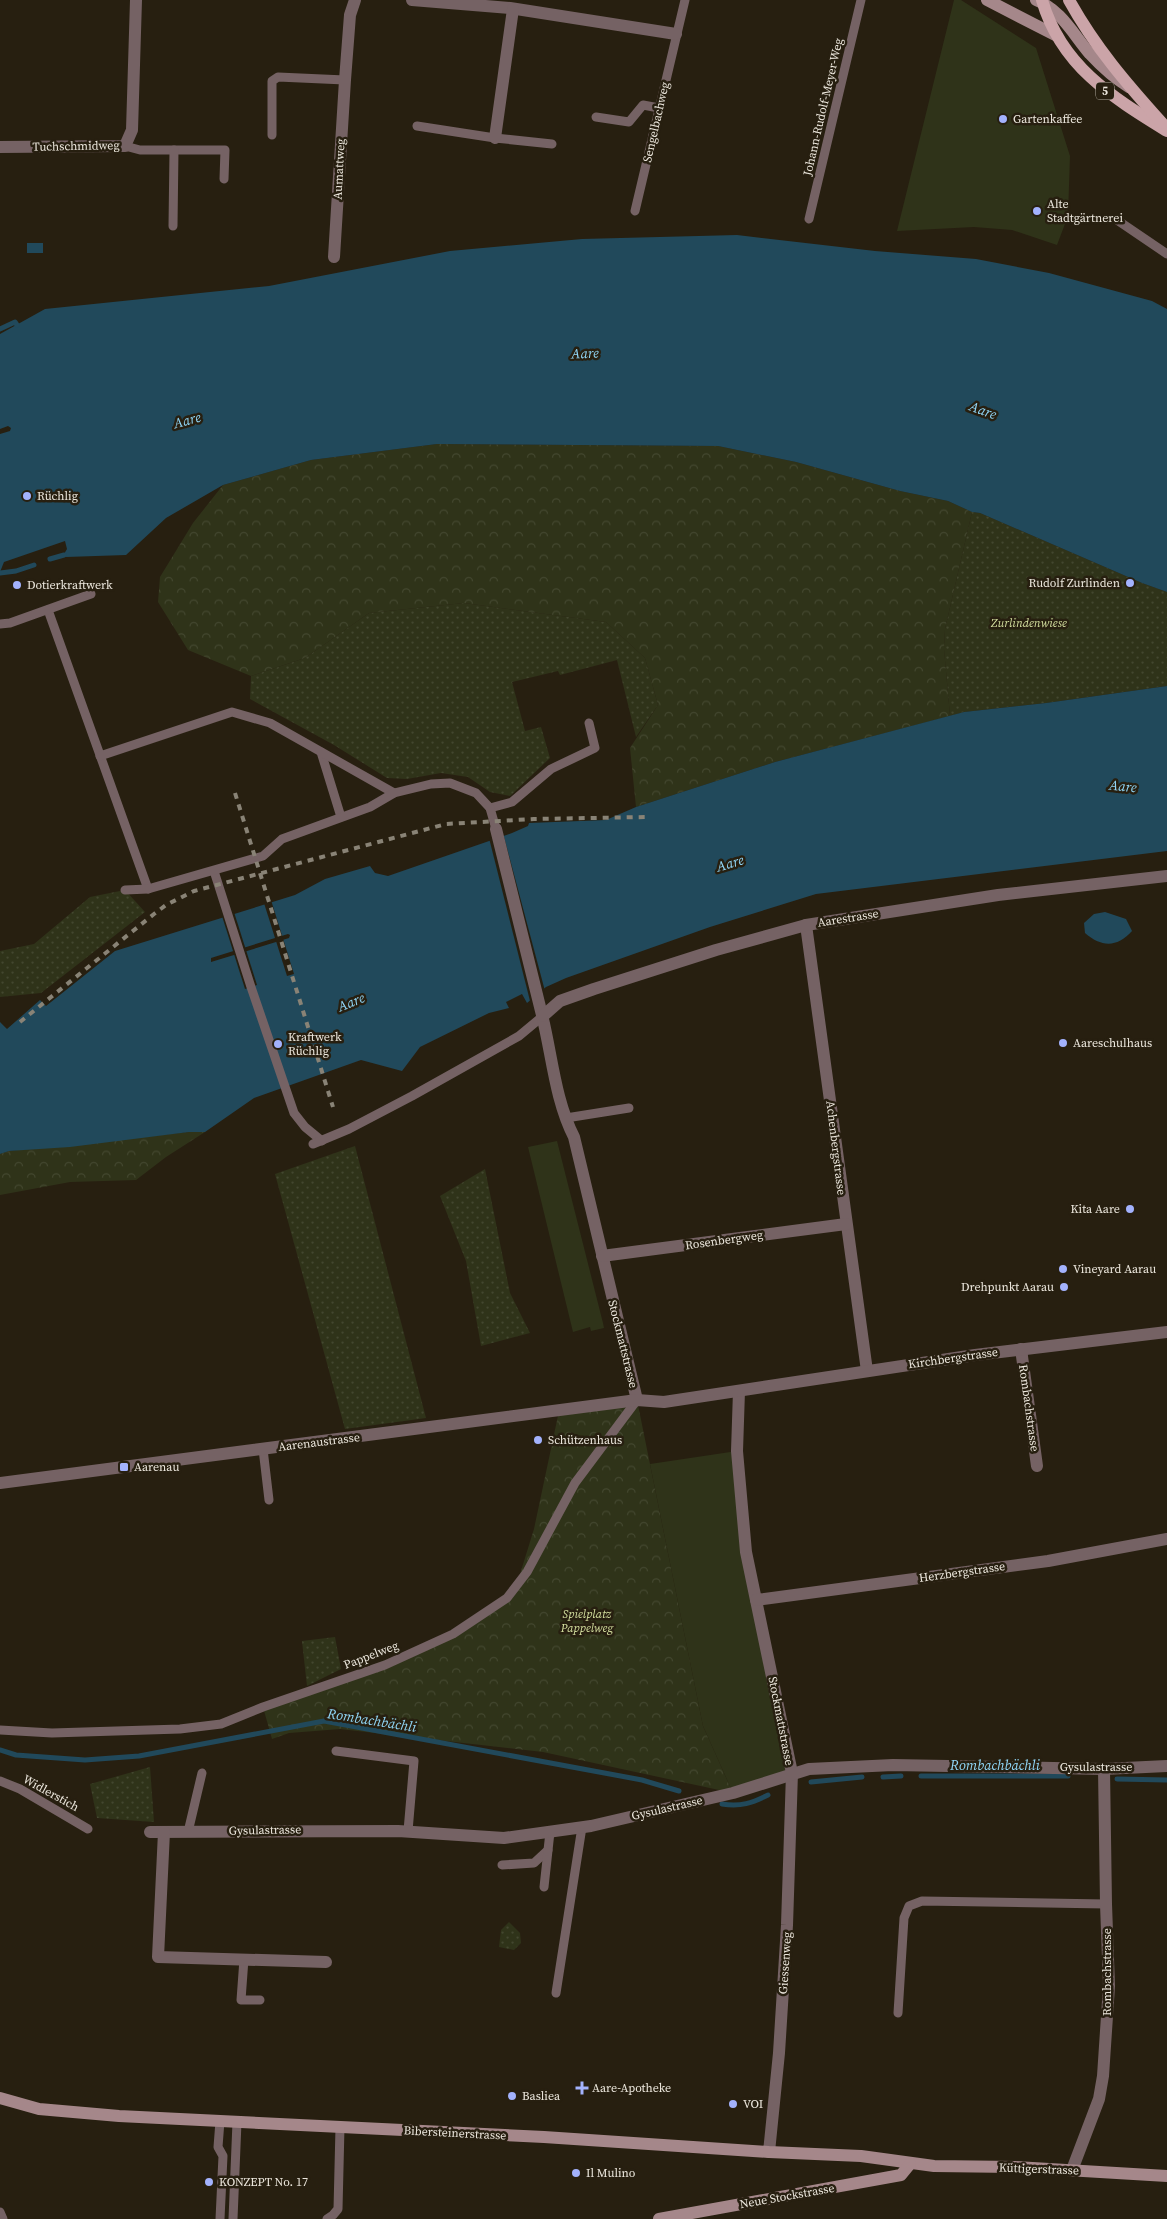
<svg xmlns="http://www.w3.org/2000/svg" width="1167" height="2219" font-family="'Source Serif 4',serif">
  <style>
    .grass { fill: url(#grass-dots) }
    .forest { fill: url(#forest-crowns) }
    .garden { fill: #2f3319 }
    .water { fill: #21495b; fill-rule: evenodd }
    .pier { fill: #271f10 }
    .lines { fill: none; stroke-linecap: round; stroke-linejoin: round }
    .stream { stroke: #21495b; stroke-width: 5 }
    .lane { stroke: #756264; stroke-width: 9 }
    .street { stroke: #756264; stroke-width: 12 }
    .secondary { stroke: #a5878a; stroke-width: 12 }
    .primary { stroke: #cba4a8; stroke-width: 12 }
    .rail { stroke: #898376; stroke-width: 4; stroke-dasharray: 6 6; stroke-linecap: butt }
    .poi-dot { fill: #a3b2fd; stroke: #271f10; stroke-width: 2 }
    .labels { text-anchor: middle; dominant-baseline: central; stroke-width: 5; stroke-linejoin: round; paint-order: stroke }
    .shield { fill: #271f10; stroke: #b2aca0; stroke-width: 1 }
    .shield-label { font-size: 11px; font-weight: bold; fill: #ede8de }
    .street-label { font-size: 12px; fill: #ede8de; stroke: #271f10 }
    .poi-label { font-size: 12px; fill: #ede8de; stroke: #271f10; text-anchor: start }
    .park-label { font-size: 12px; font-style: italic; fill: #d4df9f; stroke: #271f10 }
    .water-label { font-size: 14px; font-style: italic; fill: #91d7f8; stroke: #271f10 }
  </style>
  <defs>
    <pattern id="grass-dots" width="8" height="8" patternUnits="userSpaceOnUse" patternTransform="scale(1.25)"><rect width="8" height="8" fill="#2f3319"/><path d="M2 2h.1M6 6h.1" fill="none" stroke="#43472f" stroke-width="1.8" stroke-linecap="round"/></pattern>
    <pattern id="forest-crowns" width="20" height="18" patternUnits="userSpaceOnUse" patternTransform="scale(1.25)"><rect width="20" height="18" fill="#2f3319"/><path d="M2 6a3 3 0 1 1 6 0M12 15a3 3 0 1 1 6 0" fill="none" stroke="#43472f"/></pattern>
  </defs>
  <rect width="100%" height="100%" fill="#271f10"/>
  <g class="grass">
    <path d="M972,512L980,513L1142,583L1167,592V686L1046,703L964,712L950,716L944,649L945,629Z"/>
    <path d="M464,603L606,622L645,658L658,705L636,737L617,660L560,675L558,671L512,682L525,731L541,727L550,758L510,796L490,792L468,777L441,773L407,779L387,778L334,745L250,699L251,676L305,658L369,613Z"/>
    <path d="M125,890L145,912L41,993L0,997V951L34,944L90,897Z"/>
    <path d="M355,1146L426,1418L345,1429L275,1174Z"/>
    <path d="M485,1169L510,1293L530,1333L481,1346L466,1261L440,1196Z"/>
    <path d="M335,1637L341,1669L307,1686L302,1641Z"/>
    <path d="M150,1767L154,1822L97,1818L90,1784Z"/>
    <path d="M509,1922L520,1933L521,1943L514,1950L499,1947L501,1930Z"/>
  </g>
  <g class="forest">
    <path d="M437,444L718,446L796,462L900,491L948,501L972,512L945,629L944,649L950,716L775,762L636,807L630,748L658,705L645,658L606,622L464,603L369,613L305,658L251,676L188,650L158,602L160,577L193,523L223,485L311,460Z"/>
    <path d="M189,1132H205L166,1157L136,1180L70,1182L0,1195V1154L9,1151Z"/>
    <path d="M637,1400L703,1726L733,1793L543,1752L340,1729L289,1733L272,1739L263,1707L453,1634L516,1587L534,1529L559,1411Z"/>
  </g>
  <g class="garden">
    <path d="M954,0H961L1036,48L1070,156L1068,216L1057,245L1012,230L974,227L897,231Z"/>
    <path d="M557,1141L603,1323L604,1328L591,1331L590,1327L573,1332L528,1147Z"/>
    <path d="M737,1451L741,1504L792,1773L733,1793L703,1726L650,1464Z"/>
  </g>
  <g class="water">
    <path d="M737,235L875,251L976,259L1049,273L1152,301L1167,309V592L1142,583L980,513L972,512L948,501L900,491L796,462L718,446L437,444L311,460L223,485L166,518L126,555L66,557L64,554L67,549L65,541L4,562L0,572V434L10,431L11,428L8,426L0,429V334L45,309L269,286L450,251L582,239Z"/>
    <rect x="27" y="243" width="16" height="10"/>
    <path d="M1167,686V851L816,894L710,927L566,978L546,987L527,1003L522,994L506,1002L509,1008L489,1013L420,1047L402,1071L361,1060L254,1098L205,1132H189L70,1147L9,1151L0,1154V1022L7,1029L40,1000L46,1006L115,951L295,895L325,879L370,866L375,873L388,876L512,833L528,826L529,823L606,820L636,807L775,762L964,712L1046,703ZM288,934L290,935L289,938L211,962V958Z"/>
    <path d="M1105,912L1126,919L1132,931C1117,948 1101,947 1085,933L1084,923L1094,914Z"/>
  </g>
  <g class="pier">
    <path d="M503,833L545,991L530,1001L489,838Z"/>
    <path d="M271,900L294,974L287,976L264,903Z"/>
    <path d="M234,912L257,985L245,989L222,916Z"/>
  </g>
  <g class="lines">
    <g class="stream">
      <path d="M0,329L15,322L17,325"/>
      <path d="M50,559L64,555"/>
      <path d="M0,573L16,571L34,565"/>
      <path d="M0,1750L16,1755L85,1760L139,1756L324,1721L642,1780L679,1791"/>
      <path d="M921,1776H1068"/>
      <path d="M883,1777L901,1776"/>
      <path d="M1117,1779L1167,1780"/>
      <path d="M811,1782L862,1777"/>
      <path d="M722,1804C741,1807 752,1803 768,1795"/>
    </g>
    <g class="lane">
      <path d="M596,117L629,122L643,105L659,108"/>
      <path d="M417,126L495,138L552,144"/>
      <path d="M272,135V81L278,77L345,80"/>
      <path d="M125,146L140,150H225L224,179"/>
      <path d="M635,211L685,0"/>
      <path d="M809,219L861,0"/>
      <path d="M1117,220L1167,254"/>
      <path d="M173,226L174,150"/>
      <path d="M48,610L148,889"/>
      <path d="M0,624L10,623L91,594"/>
      <path d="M321,752L341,817"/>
      <path d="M100,756L232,712L270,723L394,793"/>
      <path d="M490,808L512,802L551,769L595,748L589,723"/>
      <path d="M214,871L251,987L294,1113L305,1127L322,1141"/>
      <path d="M125,890L148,889L263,856L282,839L370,807L394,793L431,784L450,783L476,793L490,808L496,829"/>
      <path d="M566,1118L629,1108"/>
      <path d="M313,1144L349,1129L412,1096L519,1036L543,1016"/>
      <path d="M263,1449L269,1500"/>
      <path d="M0,1730L52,1733L180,1729L221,1724L263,1707L385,1665L453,1634L507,1598L527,1572L575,1483L637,1400"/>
      <path d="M336,1751L414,1761L408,1831"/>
      <path d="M0,1781L20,1789L88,1829"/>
      <path d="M188,1832L202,1773"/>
      <path d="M502,1865L534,1863L548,1850"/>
      <path d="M544,1887L550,1832"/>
      <path d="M244,1959L241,2000H260"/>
      <path d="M556,1993L582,1827"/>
      <path d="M898,2013L904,1918L909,1906L922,1901L1106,1904"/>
      <path d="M220,2121L218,2147L223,2156L220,2219"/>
      <path d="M0,2212L3,2219"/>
      <path d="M233,2219L237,2122"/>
      <path d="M327,2219L333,2215L338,2209L340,2127"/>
    </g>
    <g class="street">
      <path d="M412,0L510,8L676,34"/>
      <path d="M495,138L513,9"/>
      <path d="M0,147L125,146L132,130L136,0"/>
      <path d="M334,257L345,80L350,15L355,0"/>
      <path d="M496,829C511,891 527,953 542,1015C552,1055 555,1100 574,1137L637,1400"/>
      <path d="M806,925L867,1371"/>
      <path d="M543,1016L560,1001L594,989L716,950L806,925L998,895L1167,876"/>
      <path d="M602,1256L846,1224"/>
      <path d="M1021,1349L1037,1466"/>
      <path d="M739,1391L737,1451L746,1552L792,1773L787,1925L779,2053L769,2152"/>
      <path d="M0,1483L637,1400L664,1402L975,1355L1167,1332"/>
      <path d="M756,1600L1048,1561L1167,1539"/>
      <path d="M150,1832L398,1831L504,1838L591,1826L733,1793L809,1769L893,1765L1104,1769L1167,1766"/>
      <path d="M164,1832L158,1957L326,1962"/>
      <path d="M1072,2170L1099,2099L1103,2076L1109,1986L1106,1904L1104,1769"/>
    </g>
    <g class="secondary">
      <path d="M987,0L1057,36"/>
      <path d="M1036,0C1061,10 1073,34 1090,54C1102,67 1114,78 1129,87"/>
      <path d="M0,2098L39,2109L119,2116L544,2137L769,2152L861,2156L934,2166L1015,2167L1167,2176"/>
      <path d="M659,2219L901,2175L910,2164"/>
    </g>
    <g class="primary">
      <path d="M1042,0C1061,66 1112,97 1167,131"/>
      <path d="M1069,0C1095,47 1126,83 1162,123"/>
    </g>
    <g class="rail">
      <path d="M235,793L333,1107"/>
      <path d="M20,1022L154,914L166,905L194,891L446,824L534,819L648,817"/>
    </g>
  </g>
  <g class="poi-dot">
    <circle cx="1003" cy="119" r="5"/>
    <circle cx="1037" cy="211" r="5"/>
    <circle cx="27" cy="496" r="5"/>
    <circle cx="1130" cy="583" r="5"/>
    <circle cx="17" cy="585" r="5"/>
    <circle cx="1063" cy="1043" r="5"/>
    <circle cx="278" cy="1044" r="5"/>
    <circle cx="1130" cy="1209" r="5"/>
    <circle cx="1063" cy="1269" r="5"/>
    <circle cx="1064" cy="1287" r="5"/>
    <circle cx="538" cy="1440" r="5"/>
    <rect x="119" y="1462" width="10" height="10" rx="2.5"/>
    <path d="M579.5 2080.5h5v5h5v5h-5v5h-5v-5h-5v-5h5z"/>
    <circle cx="512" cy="2096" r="5"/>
    <circle cx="733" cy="2104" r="5"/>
    <circle cx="576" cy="2173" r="5"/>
    <circle cx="209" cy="2182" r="5"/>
  </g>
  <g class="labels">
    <rect class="shield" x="1096" y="82.5" width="18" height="17" rx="4"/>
    <g class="shield-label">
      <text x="1105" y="91">5</text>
    </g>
    <g class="street-label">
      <text transform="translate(823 107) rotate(-77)">Johann-Rudolf-Meyer-Weg</text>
      <text transform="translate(656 122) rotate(-77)">Sengelbachweg</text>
      <text transform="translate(76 146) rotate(-1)">Tuchschmidweg</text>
      <text transform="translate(339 169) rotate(-87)">Aumattweg</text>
      <text transform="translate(848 918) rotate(-9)">Aarestrasse</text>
      <text transform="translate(836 1148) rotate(83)">Achenbergstrasse</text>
      <text transform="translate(724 1240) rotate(-8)">Rosenbergweg</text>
      <text transform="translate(623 1344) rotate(76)">Stockmattstrasse</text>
      <text transform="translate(953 1358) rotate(-8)">Kirchbergstrasse</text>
      <text transform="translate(1029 1408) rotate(82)">Rombachstrasse</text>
      <text transform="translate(319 1442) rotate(-7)">Aarenaustrasse</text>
      <text transform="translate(962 1572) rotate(-8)">Herzbergstrasse</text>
      <text transform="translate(371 1655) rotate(-21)">Pappelweg</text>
      <text transform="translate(781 1721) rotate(79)">Stockmattstrasse</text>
      <text x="1096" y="1767">Gysulastrasse</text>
      <text transform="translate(51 1793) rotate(29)">Widlerstich</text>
      <text transform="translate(667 1808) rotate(-13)">Gysulastrasse</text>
      <text transform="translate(265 1830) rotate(-1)">Gysulastrasse</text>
      <text transform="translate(785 1963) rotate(-86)">Giessenweg</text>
      <text transform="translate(1107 1972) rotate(-90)">Rombachstrasse</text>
      <text transform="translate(455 2133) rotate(3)">Bibersteinerstrasse</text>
      <text transform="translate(1039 2169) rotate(2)">Küttigerstrasse</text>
      <text transform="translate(787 2196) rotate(-10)">Neue Stockstrasse</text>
    </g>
    <g class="poi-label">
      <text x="1013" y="119">Gartenkaffee</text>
      <text x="1047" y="204">Alte<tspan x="1047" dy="14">Stadtgärtnerei</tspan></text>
      <text x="37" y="496">Rüchlig</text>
      <text x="1120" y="583" text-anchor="end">Rudolf Zurlinden</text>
      <text x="27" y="585">Dotierkraftwerk</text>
      <text x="288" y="1037">Kraftwerk<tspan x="288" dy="14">Rüchlig</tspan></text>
      <text x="1073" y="1043">Aareschulhaus</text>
      <text x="1120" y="1209" text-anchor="end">Kita Aare</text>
      <text x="1073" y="1269">Vineyard Aarau</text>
      <text x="1054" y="1287" text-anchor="end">Drehpunkt Aarau</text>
      <text x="548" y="1440">Schützenhaus</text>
      <text x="134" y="1467">Aarenau</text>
      <text x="592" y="2088">Aare-Apotheke</text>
      <text x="522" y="2096">Basliea</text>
      <text x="743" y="2104">VOI</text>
      <text x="586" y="2173">Il Mulino</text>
      <text x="219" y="2182">KONZEPT No. 17</text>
    </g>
    <g class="park-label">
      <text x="1029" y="623">Zurlindenwiese</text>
      <text x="587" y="1614">Spielplatz<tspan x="587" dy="14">Pappelweg</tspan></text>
    </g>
    <g class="water-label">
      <text transform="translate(585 353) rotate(-2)">Aare</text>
      <text transform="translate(983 410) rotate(20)">Aare</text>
      <text transform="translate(187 420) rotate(-15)">Aare</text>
      <text transform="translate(1123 786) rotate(6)">Aare</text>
      <text transform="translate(730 863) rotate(-16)">Aare</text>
      <text transform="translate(351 1002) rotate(-22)">Aare</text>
      <text transform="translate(372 1720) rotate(9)">Rombachbächli</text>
      <text x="995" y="1765">Rombachbächli</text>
    </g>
  </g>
</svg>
